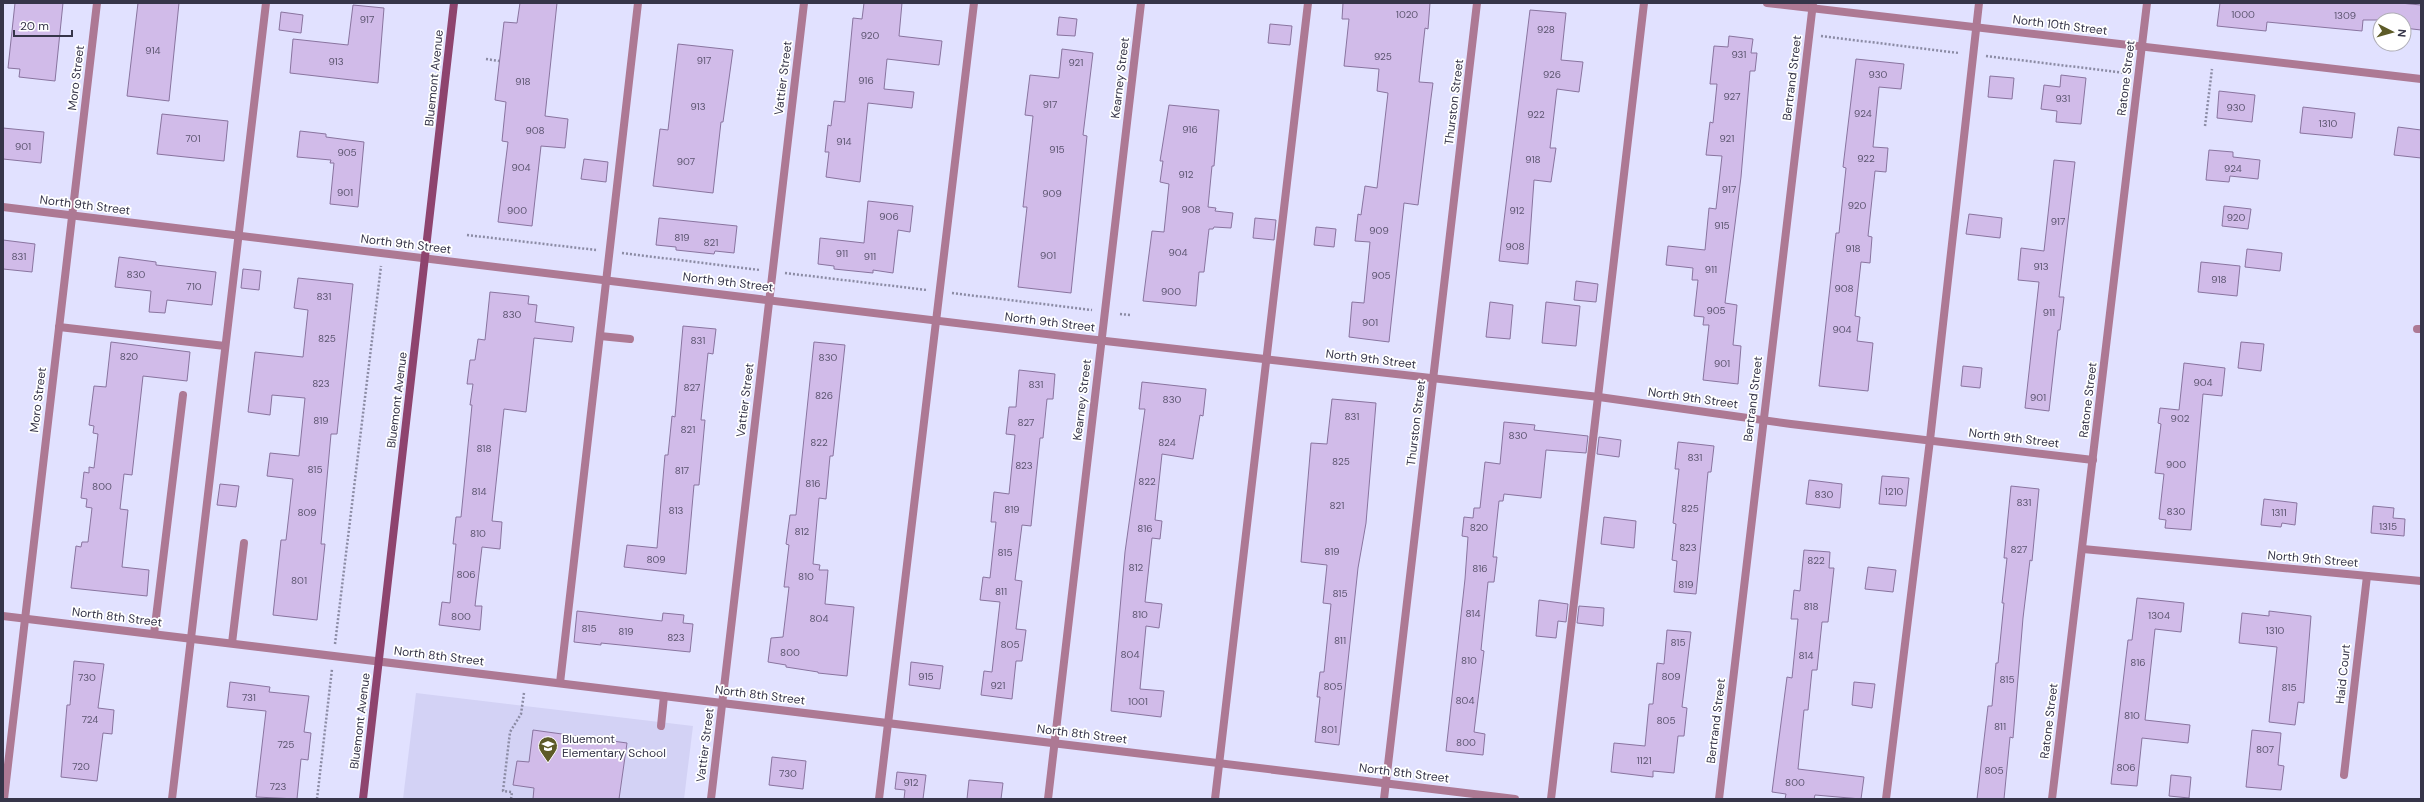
<svg xmlns="http://www.w3.org/2000/svg" width="2424" height="802" font-family="'DM Sans',sans-serif">
  <style>
    .built { fill: #d3d2f5 }
    .building { fill: #d1bbe9; stroke: #89749f }
    .lines { fill: none; stroke-linecap: round; stroke-linejoin: round }
    .path { stroke: #8b8ba4; stroke-width: 2.5; stroke-dasharray: 2 2; stroke-linecap: butt }
    .service { stroke: #ad7994; stroke-width: 8 }
    .minor { stroke: #ad7994; stroke-width: 8 }
    .secondary { stroke: #8e446e; stroke-width: 8 }
    .labels { text-anchor: middle; dominant-baseline: central; stroke-width: 3.5; stroke-linejoin: round; paint-order: stroke }
    .number-label { font-size: 10px; fill: #5d5671 }
    .street-label { font-size: 12px; fill: #363549; stroke: #fff }
    .poi-label { font-size: 12px; fill: #363549; stroke: #fff; text-anchor: start }
  </style>
  <rect width="100%" height="100%" fill="#e1e1ff"/>
  <path class="built" d="M416,693L693,726L684,799H403Z"/>
  <g class="building">
    <path d="M15,3H63L55,81L19,77L20,69L8,68Z"/>
    <path d="M138,3H179L169,101L127,96Z"/>
    <path d="M520,3H557L545,116L568,119L565,148L541,146L532,226L498,222L508,142L502,141L506,102L495,100L504,22L517,23Z"/>
    <path d="M864,3H902L899,36L942,41L939,65L887,59L884,89L914,92L912,108L868,103L860,182L826,177L829,152H825L828,125L831,126L834,101L845,102L853,18L862,19Z"/>
    <path d="M1343,3H1430L1428,29L1425,28L1419,82L1433,83L1431,98L1418,205L1404,203L1389,342L1349,337L1352,302L1364,303L1370,242L1355,241L1358,214L1361,215L1365,186L1377,188L1388,93L1377,91L1379,69L1344,66L1349,19H1342Z"/>
    <path d="M2220,3H2400L2421,5V30L2404,28V20H2363L2362,31L2267,22L2266,31L2217,26Z"/>
    <path d="M353,5L384,8L378,83L290,73L293,39L348,45Z"/>
    <path d="M1530,10L1566,13L1561,60L1583,62L1579,92L1557,89L1550,148H1556L1551,182L1534,180L1528,264L1499,261Z"/>
    <path d="M281,12L303,15L301,33L279,30Z"/>
    <path d="M1059,17L1077,19L1075,36L1057,35Z"/>
    <path d="M1270,24L1292,26L1290,45L1268,43Z"/>
    <path d="M1729,36L1753,39L1751,53H1757L1755,71H1750L1741,177L1725,303L1737,305L1733,345L1741,346L1738,384L1703,380L1709,325H1703L1704,317L1694,316L1698,280H1692L1693,268L1666,265L1668,246L1705,250L1709,208L1716,209L1722,156L1706,155L1710,122L1713,123L1717,84H1710L1714,46L1728,47Z"/>
    <path d="M678,44L733,50L723,122H721L713,193L653,186L660,129L668,130Z"/>
    <path d="M1062,49L1093,53L1083,135L1087,136L1071,293L1018,287L1027,207H1023L1033,116L1025,115L1030,75L1059,78Z"/>
    <path d="M1856,59L1904,64L1901,89L1879,87L1873,147L1888,148L1886,172L1875,171L1868,236L1872,237L1870,263L1861,262L1855,316L1860,317L1857,341L1873,343L1868,391L1819,386L1836,233H1839L1846,168L1843,167Z"/>
    <path d="M2061,75L2086,78L2081,124L2056,122L2057,111L2041,109L2044,85L2060,87Z"/>
    <path d="M1990,76L2014,78L2012,99L1988,97Z"/>
    <path d="M2219,91L2255,95L2252,122L2217,118Z"/>
    <path d="M1169,105L1219,110L1214,166H1212L1208,207L1216,208L1215,211L1233,213L1231,228L1214,227L1213,229H1209L1204,272H1199L1196,306L1143,301L1152,231L1164,232L1169,184L1160,182L1163,161H1160Z"/>
    <path d="M2303,107L2355,113L2352,138L2300,133Z"/>
    <path d="M162,114L228,121L224,161L157,154Z"/>
    <path d="M2398,127L2421,130V158L2394,155Z"/>
    <path d="M3,128L44,132L41,163L3,159Z"/>
    <path d="M300,131L326,134V137L364,142L358,207L330,204L334,163H330L331,160L297,157Z"/>
    <path d="M2209,150L2233,152V157L2260,160L2258,179L2230,176L2229,182L2206,180Z"/>
    <path d="M584,159L608,162L606,182L581,179Z"/>
    <path d="M2054,160L2075,162L2059,297H2064L2060,330H2058L2049,411L2025,408L2039,282L2018,280L2021,248L2044,251Z"/>
    <path d="M868,201L913,206L910,232L898,230L893,273L873,270V273L834,269V266L818,264L820,238L864,243Z"/>
    <path d="M2224,206L2251,209L2248,229L2222,226Z"/>
    <path d="M1969,214L2002,218L2000,238L1966,234Z"/>
    <path d="M659,218L737,226L734,253L715,251L714,254L676,250V247L656,245Z"/>
    <path d="M1255,218L1276,220L1274,240L1253,238Z"/>
    <path d="M1316,227L1336,229L1334,247L1314,245Z"/>
    <path d="M3,240L35,244L32,272L3,269Z"/>
    <path d="M2247,249L2282,253L2280,271L2245,267Z"/>
    <path d="M119,257L156,262V265L216,272L212,305L167,300L165,313L149,312L151,291L115,287Z"/>
    <path d="M2201,262L2240,266L2237,296L2198,292Z"/>
    <path d="M243,269L261,271L259,290L241,288Z"/>
    <path d="M298,278L353,284L337,434H331L321,544H325L317,620L273,615L281,540H286L293,479L267,476L270,453L299,456L305,398L272,395L270,415L248,412L255,352L303,357L308,310L294,308Z"/>
    <path d="M1576,281L1598,284L1596,302L1574,300Z"/>
    <path d="M490,292L529,296L528,304L537,305L535,322L574,327L572,342L534,338L526,412L504,409L492,521L502,522L500,549L482,547L475,606H482L480,630L439,625L442,602L450,603L456,544H453L456,517H461L472,405H470L473,384H467L470,360H475L478,339L485,340Z"/>
    <path d="M1490,302L1513,305L1510,339L1486,337Z"/>
    <path d="M1546,302L1580,306L1576,346L1542,343Z"/>
    <path d="M683,326L716,329L713,354L708,353L701,420H705L699,485H694L686,574L624,567L627,545L657,548L665,455H668L672,416L675,417Z"/>
    <path d="M111,342L190,352L187,381L143,376L132,475L124,474L120,509L128,510L122,567L149,570L147,596L71,588L76,546L81,547L82,542H88L92,508L86,507L87,499L81,498L84,472L89,473V467L94,468L98,434L93,433L94,426L89,425L94,386L106,387Z"/>
    <path d="M814,342L845,345L833,456H830L826,499L819,498L813,564L820,565L819,570H828L825,604L854,607L847,676L818,673V672L786,667V665L768,662L771,638L783,637L789,587H784L789,545L786,544L790,515H796Z"/>
    <path d="M2241,342L2264,344L2261,371L2238,368Z"/>
    <path d="M2184,363L2225,368L2222,396L2203,394L2191,530L2165,528L2166,520L2159,519L2164,474L2155,473L2161,424L2158,423L2160,408L2179,410Z"/>
    <path d="M1963,366L1982,368L1980,388L1961,386Z"/>
    <path d="M1019,370L1055,374L1053,399H1047L1043,438H1040L1031,526L1022,525L1015,580L1022,581L1016,629L1026,630L1022,661H1016L1012,699L981,695L984,671L992,672L1000,602L980,600L983,577L990,578L996,522H991L994,492L1009,494L1015,435L1006,434L1009,407H1016Z"/>
    <path d="M1142,382L1206,389L1203,416L1200,415L1193,459L1162,454L1155,520L1162,521L1160,539L1152,538L1145,602L1162,604L1159,628L1146,626L1140,689L1164,691L1161,717L1111,711L1125,552L1145,409H1139Z"/>
    <path d="M1332,399L1376,403L1366,523L1358,568L1339,745L1315,742L1320,697H1317L1320,672H1324L1331,604L1323,603L1327,565L1301,562L1311,443L1327,444Z"/>
    <path d="M1504,422L1535,425L1534,430L1588,436L1586,453L1546,450L1541,498L1504,494L1503,501H1499L1493,557H1497L1494,582H1488L1481,650L1484,651L1474,732L1485,734L1483,755L1446,751L1465,579L1468,537L1462,536L1464,517L1473,518L1474,508H1480L1485,462L1500,464Z"/>
    <path d="M1599,437L1621,440L1619,457L1597,454Z"/>
    <path d="M1678,442L1714,446L1711,472H1708L1696,594L1674,592L1677,561L1672,560L1676,524L1673,523L1679,469H1675Z"/>
    <path d="M1882,476L1909,478L1906,506L1879,504Z"/>
    <path d="M1809,480L1842,484L1840,508L1806,504Z"/>
    <path d="M220,484L239,486L236,507L217,505Z"/>
    <path d="M2011,486L2039,489L2032,561L2030,560L2023,618L2013,738L2010,737L2004,799H1977L1988,706H1992L1996,663H1998L2004,603H2002L2007,558H2004Z"/>
    <path d="M2264,499L2297,503L2295,525L2282,523L2281,527L2261,525Z"/>
    <path d="M2373,506L2394,508L2393,518L2405,519L2404,536L2371,533Z"/>
    <path d="M1604,517L1636,521L1634,548L1601,544Z"/>
    <path d="M1804,550L1830,552L1829,568H1834L1828,622H1822L1817,670H1812L1808,710H1804L1798,769L1864,777L1861,799L1815,795L1814,799H1785L1786,794L1772,792L1787,677L1792,678L1798,619H1791L1794,590L1800,591Z"/>
    <path d="M1868,567L1896,570L1893,592L1865,589Z"/>
    <path d="M2137,598L2184,603L2181,632L2155,629L2145,720L2190,725L2188,743L2142,738L2137,786L2111,784L2128,640H2132Z"/>
    <path d="M1539,600L1568,604L1566,622L1558,621L1556,638L1536,636Z"/>
    <path d="M1579,606L1604,608L1603,626L1577,623Z"/>
    <path d="M577,611L662,621L663,613L684,615L683,623L693,624L690,652L601,643V645L574,642Z"/>
    <path d="M2269,611L2311,616L2304,703L2298,702L2295,725L2269,722L2277,647L2239,643L2242,613L2269,616Z"/>
    <path d="M1667,630L1691,632L1682,707L1687,708L1684,736H1678L1674,773L1653,771V777L1611,772L1614,743L1645,746L1649,704H1653L1657,663L1664,664Z"/>
    <path d="M74,661L104,664L98,708L114,710L112,734L103,733L97,781L61,777L67,705H70Z"/>
    <path d="M911,662L943,666L940,689L909,685Z"/>
    <path d="M230,682L270,687L269,692L309,696L304,732L311,733L308,760L301,759L297,799L256,797L266,711L227,707Z"/>
    <path d="M1854,682L1875,684L1872,708L1852,705Z"/>
    <path d="M533,730L627,743L619,799H533L534,788L513,785L517,761L529,762Z"/>
    <path d="M2252,730L2281,733L2278,765L2284,766L2281,790L2246,787Z"/>
    <path d="M772,757L806,761L803,789L769,785Z"/>
    <path d="M897,772L926,775L923,799H904L905,790L895,789Z"/>
    <path d="M2171,775L2191,777L2189,798L2169,796Z"/>
    <path d="M969,780L1003,783L1001,799H967Z"/>
  </g>
  <g class="lines">
    <g class="path">
      <path d="M1821,36L1959,53"/>
      <path d="M1986,56L2126,73"/>
      <path d="M486,59L499,61"/>
      <path d="M2205,126L2212,69"/>
      <path d="M467,235L596,250"/>
      <path d="M622,253L760,270"/>
      <path d="M785,273L927,290"/>
      <path d="M952,293L1092,310"/>
      <path d="M1120,314L1130,315"/>
      <path d="M335,644L381,266"/>
      <path d="M317,799L332,669"/>
      <path d="M511,799L512,792L503,791L510,732L521,714L524,693"/>
    </g>
    <g class="service">
      <path d="M59,327L225,346"/>
      <path d="M2417,329H2421"/>
      <path d="M600,336L630,339"/>
      <path d="M154,634L183,395"/>
      <path d="M232,643L244,543"/>
      <path d="M560,683L638,3"/>
      <path d="M661,726L664,696"/>
      <path d="M172,799L266,3"/>
      <path d="M879,799L974,3"/>
      <path d="M1215,799L1308,3"/>
      <path d="M1551,799L1644,3"/>
      <path d="M1886,799L1930,440L1979,3"/>
    </g>
    <g class="minor">
      <path d="M1767,3L2421,79"/>
      <path d="M3,207L1079,338L1599,397L1791,424L2093,460"/>
      <path d="M2083,549L2421,581"/>
      <path d="M3,616L1515,799"/>
      <path d="M2344,775L2367,576"/>
      <path d="M4,799L97,3"/>
      <path d="M711,799L804,3"/>
      <path d="M1048,799L1141,3"/>
      <path d="M1384,799L1477,3"/>
      <path d="M1719,799L1813,3"/>
      <path d="M2052,799L2147,3"/>
    </g>
    <path class="secondary" d="M363,799L454,3"/>
  </g>
  <defs>
    <g id="school-pin" transform="scale(1)"><path d="M0 17L-7.5 6A9.5 9.5 0 1 1 7.5 6Z" fill="#5d5b28" stroke="#fff"/><path d="M0-5L7-2L0 1L-7-2ZM-4 1L0 2.5L4 1V4Q0 6-4 4Z" fill="#fff"/></g>
  </defs>
  <g fill-rule="evenodd">
    <use href="#school-pin" x="548" y="746"/>
  </g>
  <g class="labels">
    <g class="number-label">
      <text x="1407" y="14">1020</text>
      <text x="2243" y="14">1000</text>
      <text x="2345" y="15">1309</text>
      <text x="367" y="19">917</text>
      <text x="1546" y="29">928</text>
      <text x="870" y="35">920</text>
      <text x="153" y="50">914</text>
      <text x="1739" y="54">931</text>
      <text x="1383" y="56">925</text>
      <text x="704" y="60">917</text>
      <text x="336" y="61">913</text>
      <text x="1076" y="62">921</text>
      <text x="1552" y="74">926</text>
      <text x="1878" y="74">930</text>
      <text x="866" y="80">916</text>
      <text x="523" y="81">918</text>
      <text x="1732" y="96">927</text>
      <text x="2063" y="98">931</text>
      <text x="1050" y="104">917</text>
      <text x="698" y="106">913</text>
      <text x="2236" y="107">930</text>
      <text x="1863" y="113">924</text>
      <text x="1536" y="114">922</text>
      <text x="2328" y="123">1310</text>
      <text x="1190" y="129">916</text>
      <text x="535" y="130">908</text>
      <text x="193" y="138">701</text>
      <text x="1727" y="138">921</text>
      <text x="844" y="141">914</text>
      <text x="23" y="146">901</text>
      <text x="1057" y="149">915</text>
      <text x="347" y="152">905</text>
      <text x="1866" y="158">922</text>
      <text x="1533" y="159">918</text>
      <text x="686" y="161">907</text>
      <text x="521" y="167">904</text>
      <text x="2233" y="168">924</text>
      <text x="1186" y="174">912</text>
      <text x="1729" y="189">917</text>
      <text x="345" y="192">901</text>
      <text x="1052" y="193">909</text>
      <text x="1857" y="205">920</text>
      <text x="1191" y="209">908</text>
      <text x="517" y="210">900</text>
      <text x="1517" y="210">912</text>
      <text x="889" y="216">906</text>
      <text x="2236" y="217">920</text>
      <text x="2058" y="221">917</text>
      <text x="1722" y="225">915</text>
      <text x="1379" y="230">909</text>
      <text x="682" y="237">819</text>
      <text x="711" y="242">821</text>
      <text x="1515" y="246">908</text>
      <text x="1853" y="248">918</text>
      <text x="1178" y="252">904</text>
      <text x="842" y="253">911</text>
      <text x="1048" y="255">901</text>
      <text x="19" y="256">831</text>
      <text x="870" y="256">911</text>
      <text x="2041" y="266">913</text>
      <text x="1711" y="269">911</text>
      <text x="136" y="274">830</text>
      <text x="1381" y="275">905</text>
      <text x="2219" y="279">918</text>
      <text x="194" y="286">710</text>
      <text x="1844" y="288">908</text>
      <text x="1171" y="291">900</text>
      <text x="324" y="296">831</text>
      <text x="1716" y="310">905</text>
      <text x="2049" y="312">911</text>
      <text x="512" y="314">830</text>
      <text x="1370" y="322">901</text>
      <text x="1842" y="329">904</text>
      <text x="327" y="338">825</text>
      <text x="698" y="340">831</text>
      <text x="129" y="356">820</text>
      <text x="828" y="357">830</text>
      <text x="1722" y="363">901</text>
      <text x="2203" y="382">904</text>
      <text x="321" y="383">823</text>
      <text x="1036" y="384">831</text>
      <text x="692" y="387">827</text>
      <text x="824" y="395">826</text>
      <text x="2038" y="397">901</text>
      <text x="1172" y="399">830</text>
      <text x="1352" y="416">831</text>
      <text x="2180" y="418">902</text>
      <text x="321" y="420">819</text>
      <text x="1026" y="422">827</text>
      <text x="688" y="429">821</text>
      <text x="1518" y="435">830</text>
      <text x="819" y="442">822</text>
      <text x="1167" y="442">824</text>
      <text x="484" y="448">818</text>
      <text x="1695" y="457">831</text>
      <text x="1341" y="461">825</text>
      <text x="2176" y="464">900</text>
      <text x="1024" y="465">823</text>
      <text x="315" y="469">815</text>
      <text x="682" y="470">817</text>
      <text x="1147" y="481">822</text>
      <text x="813" y="483">816</text>
      <text x="102" y="486">800</text>
      <text x="479" y="491">814</text>
      <text x="1894" y="491">1210</text>
      <text x="1824" y="494">830</text>
      <text x="2024" y="502">831</text>
      <text x="1337" y="505">821</text>
      <text x="1690" y="508">825</text>
      <text x="1012" y="509">819</text>
      <text x="676" y="510">813</text>
      <text x="2176" y="511">830</text>
      <text x="307" y="512">809</text>
      <text x="2279" y="512">1311</text>
      <text x="2388" y="526">1315</text>
      <text x="1479" y="527">820</text>
      <text x="1145" y="528">816</text>
      <text x="802" y="531">812</text>
      <text x="478" y="533">810</text>
      <text x="1688" y="547">823</text>
      <text x="2019" y="549">827</text>
      <text x="1332" y="551">819</text>
      <text x="1005" y="552">815</text>
      <text x="656" y="559">809</text>
      <text x="1816" y="560">822</text>
      <text x="1136" y="567">812</text>
      <text x="1480" y="568">816</text>
      <text x="466" y="574">806</text>
      <text x="806" y="576">810</text>
      <text x="299" y="580">801</text>
      <text x="1686" y="584">819</text>
      <text x="1001" y="591">811</text>
      <text x="1340" y="593">815</text>
      <text x="1811" y="606">818</text>
      <text x="1473" y="613">814</text>
      <text x="1140" y="614">810</text>
      <text x="2159" y="615">1304</text>
      <text x="461" y="616">800</text>
      <text x="819" y="618">804</text>
      <text x="589" y="628">815</text>
      <text x="2275" y="630">1310</text>
      <text x="626" y="631">819</text>
      <text x="676" y="637">823</text>
      <text x="1340" y="640">811</text>
      <text x="1678" y="642">815</text>
      <text x="1010" y="644">805</text>
      <text x="790" y="652">800</text>
      <text x="1130" y="654">804</text>
      <text x="1806" y="655">814</text>
      <text x="1469" y="660">810</text>
      <text x="2138" y="662">816</text>
      <text x="926" y="676">915</text>
      <text x="1671" y="676">809</text>
      <text x="87" y="677">730</text>
      <text x="2007" y="679">815</text>
      <text x="998" y="685">921</text>
      <text x="1333" y="686">805</text>
      <text x="2289" y="687">815</text>
      <text x="249" y="697">731</text>
      <text x="1465" y="700">804</text>
      <text x="1138" y="701">1001</text>
      <text x="2132" y="715">810</text>
      <text x="90" y="719">724</text>
      <text x="1666" y="720">805</text>
      <text x="2000" y="726">811</text>
      <text x="1329" y="729">801</text>
      <text x="1466" y="742">800</text>
      <text x="286" y="744">725</text>
      <text x="2265" y="749">807</text>
      <text x="1644" y="760">1121</text>
      <text x="81" y="766">720</text>
      <text x="2126" y="767">806</text>
      <text x="1994" y="770">805</text>
      <text x="788" y="773">730</text>
      <text x="911" y="782">912</text>
      <text x="1795" y="782">800</text>
      <text x="278" y="786">723</text>
    </g>
    <g class="street-label">
      <text transform="translate(2060 25) rotate(7)">North 10th Street</text>
      <text transform="translate(76 78) rotate(-83)">Moro Street</text>
      <text transform="translate(434 78) rotate(-84)">Bluemont Avenue</text>
      <text transform="translate(783 78) rotate(-83)">Vattier Street</text>
      <text transform="translate(1120 78) rotate(-83)">Kearney Street</text>
      <text transform="translate(1792 78) rotate(-83)">Bertrand Street</text>
      <text transform="translate(2126 78) rotate(-83)">Ratone Street</text>
      <text transform="translate(1454 102) rotate(-83)">Thurston Street</text>
      <text transform="translate(85 205) rotate(7)">North 9th Street</text>
      <text transform="translate(406 244) rotate(7)">North 9th Street</text>
      <text transform="translate(728 282) rotate(7)">North 9th Street</text>
      <text transform="translate(1050 322) rotate(7)">North 9th Street</text>
      <text transform="translate(1371 359) rotate(7)">North 9th Street</text>
      <text transform="translate(1693 398) rotate(8)">North 9th Street</text>
      <text transform="translate(1753 399) rotate(-83)">Bertrand Street</text>
      <text transform="translate(38 400) rotate(-83)">Moro Street</text>
      <text transform="translate(397 400) rotate(-83)">Bluemont Avenue</text>
      <text transform="translate(745 400) rotate(-83)">Vattier Street</text>
      <text transform="translate(1082 400) rotate(-83)">Kearney Street</text>
      <text transform="translate(2088 400) rotate(-83)">Ratone Street</text>
      <text transform="translate(1416 423) rotate(-83)">Thurston Street</text>
      <text transform="translate(2014 438) rotate(7)">North 9th Street</text>
      <text transform="translate(2313 559) rotate(5)">North 9th Street</text>
      <text transform="translate(117 617) rotate(7)">North 8th Street</text>
      <text transform="translate(439 656) rotate(7)">North 8th Street</text>
      <text transform="translate(2343 674) rotate(-84)">Haid Court</text>
      <text transform="translate(760 695) rotate(7)">North 8th Street</text>
      <text transform="translate(360 721) rotate(-83)">Bluemont Avenue</text>
      <text transform="translate(1716 721) rotate(-83)">Bertrand Street</text>
      <text transform="translate(2049 721) rotate(-83)">Ratone Street</text>
      <text transform="translate(1082 734) rotate(7)">North 8th Street</text>
      <text transform="translate(705 745) rotate(-83)">Vattier Street</text>
      <text transform="translate(1404 773) rotate(7)">North 8th Street</text>
    </g>
    <g class="poi-label">
      <text x="562" y="739">Bluemont<tspan x="562" dy="14">Elementary School</tspan></text>
    </g>
  </g>
  <rect width="2424" height="802" fill="none" stroke="#363549" stroke-width="8"/>
  <g transform="translate(2392 32) rotate(96)"><circle r="19" fill="#ffffff" stroke="#afaeb6"/>
  <path d="M0-3L7 15L0 10L-7 15Z" fill="#5d5b28"/>
  <text y="-6" font-size="11" font-weight="bold" text-anchor="middle" fill="#363549">N</text>
  </g>
  <path d="M14 30v6h58v-6" fill="none" stroke="#363549" stroke-width="2"/>
  <text x="20" y="30" font-size="12" fill="#363549" stroke="#ffffff" stroke-width="3" paint-order="stroke">20 m</text>
</svg>
